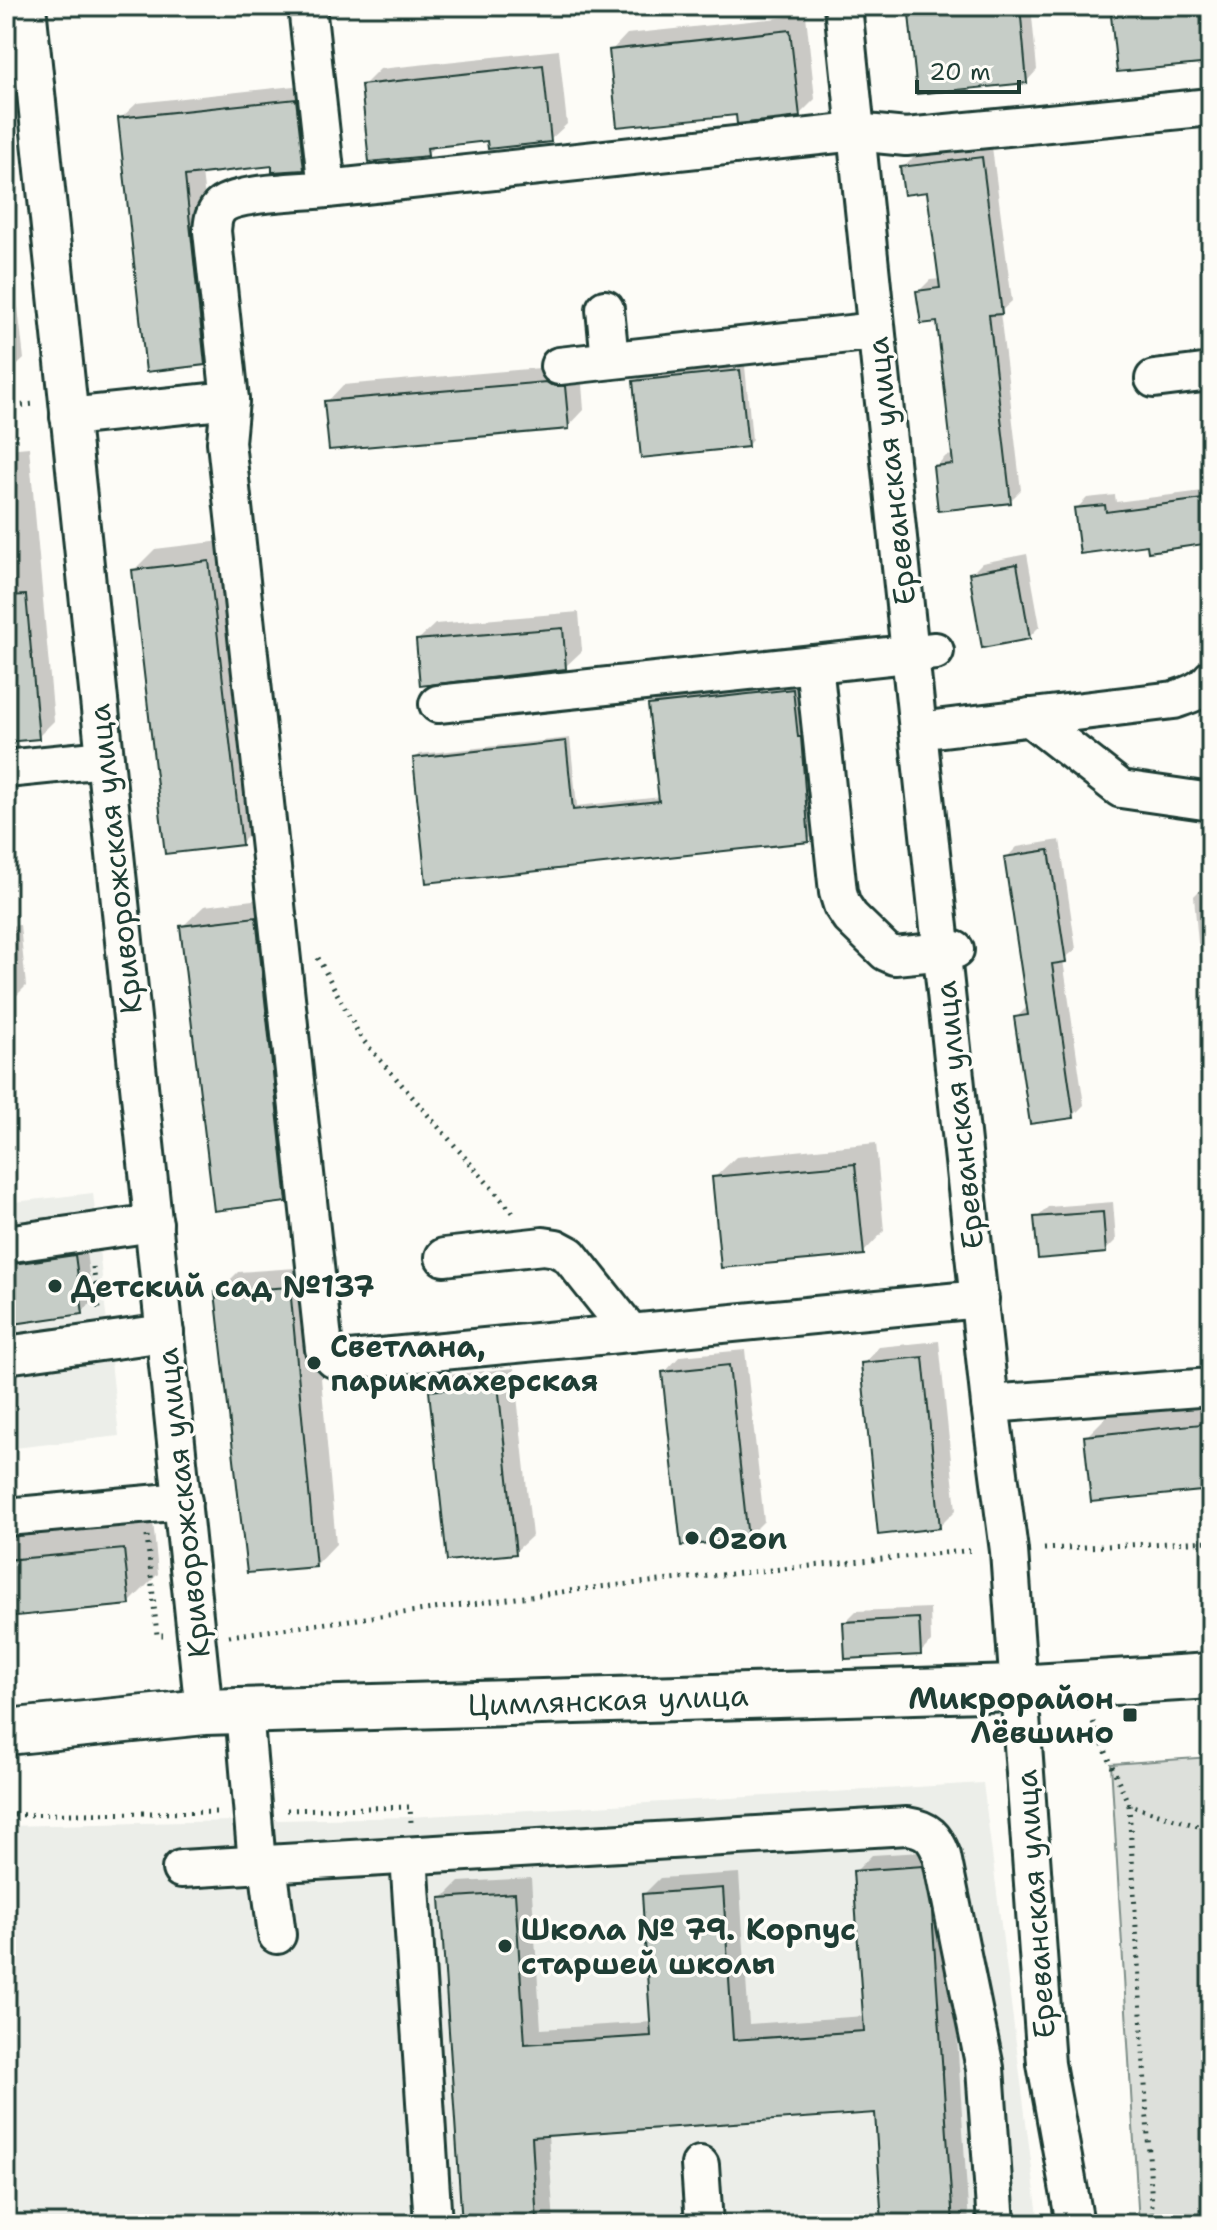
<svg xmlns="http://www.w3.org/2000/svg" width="1217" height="2230" font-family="'Shantell Sans',sans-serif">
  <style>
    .built { fill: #eceee9 }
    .green { fill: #dde0db; stroke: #7e8e88; stroke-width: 2 }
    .shadow { fill: #0003 }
    .building { fill: #c6cdc7; stroke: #1f3d34; stroke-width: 2 }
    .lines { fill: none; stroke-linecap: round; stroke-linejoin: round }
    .minor-casing { stroke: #1f3d34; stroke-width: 42 }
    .major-casing { stroke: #1f3d34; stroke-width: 50 }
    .path { stroke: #1f3d34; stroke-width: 5; stroke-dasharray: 2 6; stroke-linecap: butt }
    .minor { stroke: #fdfcf7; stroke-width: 36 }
    .major { stroke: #fdfcf7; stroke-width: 44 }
    .poi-dot { fill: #1f3d34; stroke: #fdfcf7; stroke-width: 3 }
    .labels { text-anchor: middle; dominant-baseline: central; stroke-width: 7; stroke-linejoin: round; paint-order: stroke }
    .street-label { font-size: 30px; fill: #1f3d34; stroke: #fdfcf7 }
    .poi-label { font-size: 30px; font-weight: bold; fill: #1f3d34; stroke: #fdfcf7; text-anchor: start }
  </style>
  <rect width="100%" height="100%" fill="#fdfcf7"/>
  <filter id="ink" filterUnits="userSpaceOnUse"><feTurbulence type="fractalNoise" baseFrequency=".0125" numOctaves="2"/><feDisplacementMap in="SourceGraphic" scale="16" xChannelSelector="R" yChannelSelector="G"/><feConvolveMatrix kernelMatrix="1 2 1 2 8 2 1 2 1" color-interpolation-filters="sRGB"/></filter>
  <g filter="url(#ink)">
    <g class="built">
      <path d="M93,1193L119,1436L6,1449V1203Z"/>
      <path d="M983,1783L1039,2224H6V1826L410,1817Z"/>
    </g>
    <path class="green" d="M1211,1757V2224H1139L1111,1764Z"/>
    <g class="shadow">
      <path d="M920,6H1031L1037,70L1027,81L911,15Z"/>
      <path d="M806,15L815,99L799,115L738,112L611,51L627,34Z"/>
      <path d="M559,50L567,124L550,140L489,139L436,145L427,154L363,86L380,69Z"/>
      <path d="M312,84L319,151L303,168L273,164L202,172L221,346L204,363L120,119L137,103Z"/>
      <path d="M992,147L1012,301L1000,312L1021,490L1010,501L935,467L946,456L954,455L939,320L919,291L930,280L941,279L929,190L903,168L914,157Z"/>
      <path d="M6,203L24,359L6,376Z"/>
      <path d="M563,366L581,371L584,410L568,427L327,402L343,385Z"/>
      <path d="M745,366L752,440L748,445L635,382L640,377Z"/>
      <path d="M29,447L54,721L38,737L6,740V449Z"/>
      <path d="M1211,490V541L1149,543L1076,509L1087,498L1115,495L1116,502Z"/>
      <path d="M230,540L263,821L241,843L134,570L155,549Z"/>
      <path d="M1027,554L1040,626L1029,637L971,574L982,563Z"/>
      <path d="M579,612L582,651L565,667L418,640L435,624Z"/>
      <path d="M797,685L802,733H805L813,835L808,840L428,880L415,759L420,754L570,738L577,806L661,797L651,706L656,701Z"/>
      <path d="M1060,840L1076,949L1063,960L1084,1105L1073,1116L1016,1018L1028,1006L1006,858L1017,847Z"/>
      <path d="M1205,885H1211V943L1198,944L1194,896Z"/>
      <path d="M277,897L308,1178L286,1200L182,927L204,906Z"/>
      <path d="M20,925L26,986L15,997L6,998V926Z"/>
      <path d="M876,1143L884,1231L863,1253L714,1178L736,1157Z"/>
      <path d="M1113,1202L1116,1240L1105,1251L1037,1218L1048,1207Z"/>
      <path d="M85,1246L93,1301L82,1312L6,1323V1251Z"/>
      <path d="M311,1267L336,1544L315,1566L217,1293L238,1272Z"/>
      <path d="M939,1341L956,1510L939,1527L863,1364L879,1347Z"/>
      <path d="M745,1350L764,1521L748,1537L664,1373L680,1356Z"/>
      <path d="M514,1368L532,1536L515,1552L431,1392L448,1375Z"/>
      <path d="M1211,1397V1488L1086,1437L1116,1407Z"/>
      <path d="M153,1520L158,1574L129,1603L6,1615V1534Z"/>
      <path d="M930,1608L931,1642L920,1653L845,1622L856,1611Z"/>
      <path d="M939,1851L948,1895L969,2224H884L877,2111L548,2134L554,2224H464L442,1899L459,1882L531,1878L541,2029L652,2022L644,1894L660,1878L739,1873L749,2024L865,2016L855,1872L872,1855Z"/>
    </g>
    <g class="building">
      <path d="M991,6H1020L1027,83L917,94L909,14Z"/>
      <path d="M1110,6H1211V63L1117,72Z"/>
      <path d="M790,30L800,117L737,124L736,115L617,127L609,50Z"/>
      <path d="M543,65L551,142L488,149L487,141L427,148L428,156L369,162L361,85Z"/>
      <path d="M296,99L304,170L272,172V166L185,176L205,365L146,372L118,118Z"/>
      <path d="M982,157L1002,314L989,315L1011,503L938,511L933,466L953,464L937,322L921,324L916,291L940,288L927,192L904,195L900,167Z"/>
      <path d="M740,370L748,447L641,458L633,381Z"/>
      <path d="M546,382L551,385L565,386L569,429L329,450L324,401Z"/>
      <path d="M1211,498V543L1148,552L1147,545L1080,554L1074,508L1105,505L1106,512Z"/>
      <path d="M209,561L242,845L165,854L132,570Z"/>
      <path d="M1017,564L1030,639L982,648L969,573Z"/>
      <path d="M26,595L39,739L6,742V596Z"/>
      <path d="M563,628L566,669L420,686L416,640Z"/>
      <path d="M793,689L798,737H801L809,842L426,883L413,758L566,741L573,810L659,801L648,705Z"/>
      <path d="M1049,850L1066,962L1052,964L1074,1118L1030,1124L1014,1017L1028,1015L1004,857Z"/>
      <path d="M256,917L287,1202L214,1211L180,926Z"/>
      <path d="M855,1164L864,1255L721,1268L712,1177Z"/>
      <path d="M1103,1212L1106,1253L1038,1259L1034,1217Z"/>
      <path d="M75,1255L83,1314L6,1325V1265Z"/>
      <path d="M290,1287L316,1567L247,1573L215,1292Z"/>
      <path d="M923,1357L940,1528L878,1535L861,1363Z"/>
      <path d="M729,1365L748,1539L681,1546L662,1372Z"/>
      <path d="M498,1384L516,1554L447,1561L429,1391Z"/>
      <path d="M1211,1423V1490L1091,1502L1084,1436Z"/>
      <path d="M124,1549L130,1605L6,1617V1560Z"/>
      <path d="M919,1618L921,1655L845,1659L843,1622Z"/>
      <path d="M923,1866L932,1912L953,2224H882L875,2113L532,2137L537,2224H462L440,1898L515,1893L525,2044L651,2036L642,1894L723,1888L733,2040L864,2031L853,1871Z"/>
    </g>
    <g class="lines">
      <g class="minor-casing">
        <g id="minor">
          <path d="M27,6L204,1712"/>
          <path d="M307,6L327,189L856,132L906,137L1211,107"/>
          <path d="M843,6L918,731L990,1404L1009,1551L1046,2064L1075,2224"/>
          <path d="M605,309L610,360"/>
          <path d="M559,366L876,331"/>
          <path d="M1154,379L1211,372"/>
          <path d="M230,400L226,442L324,1349L334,1359L350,1360L980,1299"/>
          <path d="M69,417L230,400L212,231C213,221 213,215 220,207C235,192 303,192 327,189"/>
          <path d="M814,664L935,651"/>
          <path d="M438,704L814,664L838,892L842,905L850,917L886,952L895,956L955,950"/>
          <path d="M1029,717L1121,789L1211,802"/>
          <path d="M918,731L1174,700C1188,695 1202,691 1211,679"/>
          <path d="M6,769L105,759"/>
          <path d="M6,1244L154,1223"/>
          <path d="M444,1257L543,1246L556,1248L569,1255L631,1333"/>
          <path d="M6,1355L165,1333"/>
          <path d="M990,1404L1211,1387"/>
          <path d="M6,1517L183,1501"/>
          <path d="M244,1711L257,1864"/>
          <path d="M409,1856L433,2224"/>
          <path d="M268,1864L277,1935"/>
          <path d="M181,1869L907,1826C928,1829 935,1837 942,1856L985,2068L996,2224"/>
          <path d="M700,2165L704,2224"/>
        </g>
      </g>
      <g class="major-casing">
        <path id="major" d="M6,1732L204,1712L1017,1688L1211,1676"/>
      </g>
      <g class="path">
        <path d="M6,407L35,404"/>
        <path d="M318,958L361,1038L516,1216"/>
        <path d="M93,1267L99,1309"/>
        <path d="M147,1536L157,1635H163"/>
        <path d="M1044,1549L1211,1541"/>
        <path d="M229,1636L599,1587L974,1550"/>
        <path d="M1093,1722L1129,1805L1211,1830"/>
        <path d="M1129,1805L1153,2224"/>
        <path d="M287,1810L410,1807L411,1822"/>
        <path d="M6,1815L221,1812"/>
      </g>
      <use href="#minor" class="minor"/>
      <use href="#major" class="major"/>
    </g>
  </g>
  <g class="poi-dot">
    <circle cx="55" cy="1286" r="8"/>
    <circle cx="314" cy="1363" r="8"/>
    <circle cx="692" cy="1538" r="8"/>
    <rect x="1122" y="1707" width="16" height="16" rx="4"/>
    <circle cx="505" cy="1946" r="8"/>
  </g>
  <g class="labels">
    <g class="street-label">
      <text transform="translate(891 471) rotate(-96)">Ереванская улица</text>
      <text transform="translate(115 859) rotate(-96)">Криворожская улица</text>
      <text transform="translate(959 1115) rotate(-96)">Ереванская улица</text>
      <text transform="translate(183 1503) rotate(-96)">Криворожская улица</text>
      <text transform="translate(608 1700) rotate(-2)">Цимлянская улица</text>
      <text transform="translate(1035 1904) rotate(-94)">Ереванская улица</text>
    </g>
    <g class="poi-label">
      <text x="71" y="1286">Детский сад №137</text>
      <text x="330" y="1346">Светлана,<tspan x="330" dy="34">парикмахерская</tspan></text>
      <text x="708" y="1538">Ozon</text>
      <text x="1114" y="1698" text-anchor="end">Микрорайон<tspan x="1114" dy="34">Лёвшино</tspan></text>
      <text x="521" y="1929">Школа № 79. Корпус<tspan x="521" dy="34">старшей школы</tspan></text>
    </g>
  </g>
  <rect width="1217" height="2230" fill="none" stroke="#fdfcf7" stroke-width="32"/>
  <rect x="16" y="16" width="1185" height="2198" fill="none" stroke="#1f3d34" stroke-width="3" filter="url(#ink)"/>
  <path d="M917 80v12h102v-12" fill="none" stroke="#1f3d34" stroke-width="4"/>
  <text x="929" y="80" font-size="24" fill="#1f3d34" stroke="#fdfcf7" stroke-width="6" paint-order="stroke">20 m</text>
</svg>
